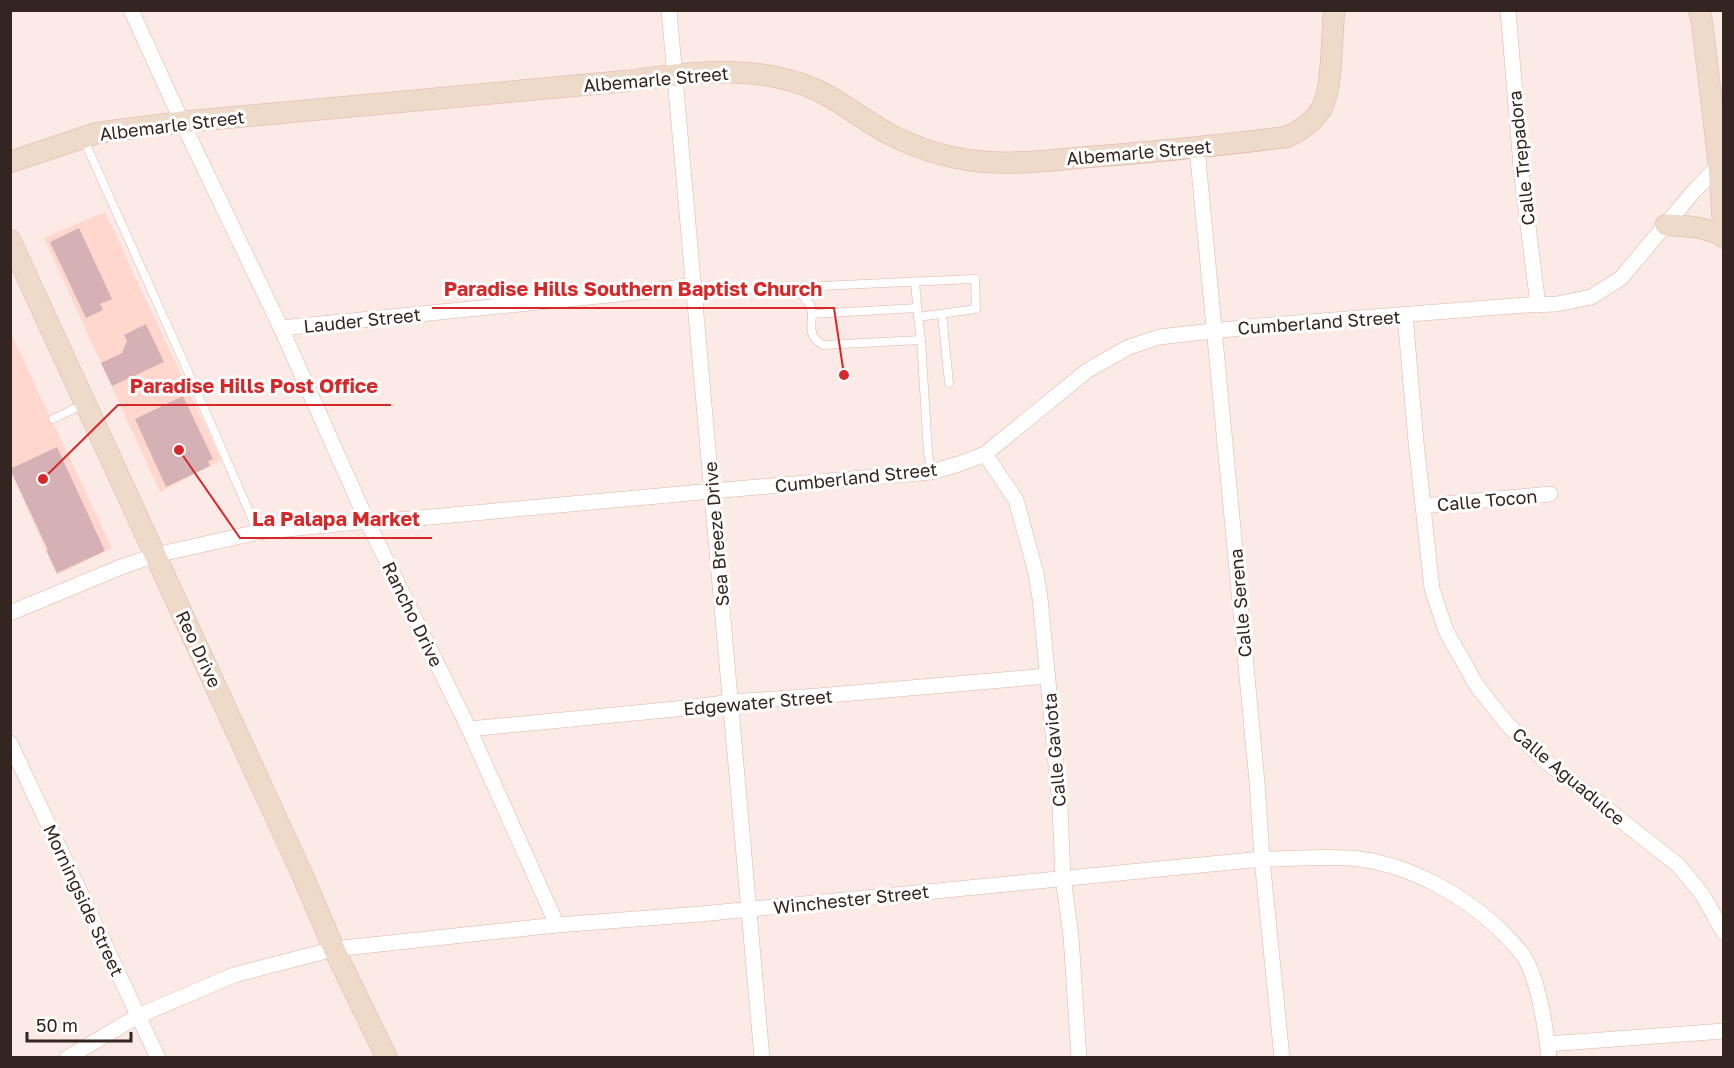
<svg xmlns="http://www.w3.org/2000/svg" width="1734" height="1068" font-family="'Golos Text',sans-serif">
  <style>
    .built { fill: #ffd7cd }
    .building { fill: #d5b1b5 }
    .lines { fill: none; stroke-linecap: round; stroke-linejoin: round }
    .lane-casing { stroke: #ddb5ab; stroke-width: 9 }
    .street-casing { stroke: #ddb5ab; stroke-width: 16 }
    .secondary-casing { stroke: #ddb5ab; stroke-width: 22 }
    .lane { stroke: #fff; stroke-width: 8 }
    .street { stroke: #fff; stroke-width: 15 }
    .secondary { stroke: #eedac8; stroke-width: 21 }
    .labels { text-anchor: middle; dominant-baseline: central; stroke-width: 6; stroke-linejoin: round; paint-order: stroke }
    .street-label { font-size: 18px; fill: #352521; stroke: #fff }
    .leader { fill: none; stroke: #d62828; stroke-width: 2 }
    .callout-dot { fill: #d62828; stroke: #fff; stroke-width: 2 }
    .callout-label { font-size: 20px; text-anchor: middle; font-weight: bold; fill: #d62828; stroke: #fff; stroke-width: 6; stroke-linejoin: round; paint-order: stroke }
  </style>
  <rect width="100%" height="100%" fill="#fbeae6"/>
  <g class="built">
    <path d="M105,212L221,460L160,492L44,238Z"/>
    <path d="M10,332L112,548L57,575L11,472Z"/>
  </g>
  <g class="building">
    <path d="M79,228L112,299L100,304L103,310L86,318L50,242Z"/>
    <path d="M146,324L164,362L112,386L101,363L122,353L127,341L124,335Z"/>
    <path d="M183,396L213,459L208,461L210,466L166,487L135,419Z"/>
    <path d="M57,447L105,551L57,573L46,550H48L10,469Z"/>
  </g>
  <g class="lines">
    <g class="lane-casing">
      <g id="lane">
        <path d="M83,138L186,367L258,532"/>
        <path d="M796,288L810,304L812,314"/>
        <path d="M694,291C788,288 881,283 975,279L976,309L918,317L915,281"/>
        <path d="M917,308L812,314C811,329 809,337 823,345L921,340L918,317"/>
        <path d="M942,314L949,383"/>
        <path d="M921,340L928,452L931,472"/>
        <path d="M53,419L84,404"/>
      </g>
    </g>
    <g class="street-casing">
      <g id="street">
        <path d="M131,10L182,122L281,328L367,521L469,729L557,925"/>
        <path d="M669,10L762,1058"/>
        <path d="M1508,10L1522,178L1538,305"/>
        <path d="M1197,148L1257,782L1262,859L1282,1058"/>
        <path d="M1405,315L1416,442L1432,589L1446,631L1477,686L1507,724L1543,759L1678,865L1702,894L1724,933"/>
        <path d="M281,328L668,289L694,285"/>
        <path d="M985,454L1016,500L1036,573L1040,598L1060,806L1063,878L1071,936L1079,1058"/>
        <path d="M1423,506L1550,494"/>
        <path d="M10,613L121,567L156,555L258,532L367,521L398,520L712,491L931,472L959,464L985,454L1088,370L1129,347L1159,337L1258,326L1526,305L1557,304L1591,297L1621,278L1694,191L1719,165L1722,168"/>
        <path d="M469,729L686,708L731,702L818,696L1048,676"/>
        <path d="M10,743L158,1058"/>
        <path d="M1547,1044L1724,1031"/>
        <path d="M67,1058L138,1016L234,975L334,949L557,925L701,914L1262,859C1291,859 1321,856 1349,858C1408,862 1469,897 1509,939C1515,946 1522,952 1526,960C1539,985 1546,1030 1549,1058"/>
      </g>
    </g>
    <g class="secondary-casing">
      <g id="secondary">
        <path d="M1699,10L1702,22L1719,165L1724,238"/>
        <path d="M10,162L97,133L182,122L626,81C690,73 758,62 819,91C845,104 867,123 893,136C913,146 935,154 957,158C1000,167 1044,161 1088,157C1155,152 1221,145 1287,137C1325,119 1328,100 1331,62C1332,45 1333,28 1334,10"/>
        <path d="M1666,225C1687,226 1705,227 1723,236"/>
        <path d="M10,240L302,874L334,949L387,1058"/>
      </g>
    </g>
    <use href="#lane" class="lane"/>
    <use href="#street" class="street"/>
    <use href="#secondary" class="secondary"/>
  </g>
  <g class="labels">
    <g class="street-label">
      <text transform="translate(656 79) rotate(-5)">Albemarle Street</text>
      <text transform="translate(172 125) rotate(-7)">Albemarle Street</text>
      <text transform="translate(1139 152) rotate(-5)">Albemarle Street</text>
      <text transform="translate(1521 158) rotate(-96)">Calle Trepadora</text>
      <text transform="translate(362 320) rotate(-6)">Lauder Street</text>
      <text transform="translate(1319 322) rotate(-4)">Cumberland Street</text>
      <text transform="translate(856 477) rotate(-6)">Cumberland Street</text>
      <text transform="translate(1487 500) rotate(-5)">Calle Tocon</text>
      <text transform="translate(716 534) rotate(-95)">Sea Breeze Drive</text>
      <text transform="translate(1240 603) rotate(-95)">Calle Serena</text>
      <text transform="translate(413 614) rotate(64)">Rancho Drive</text>
      <text transform="translate(199 649) rotate(65)">Reo Drive</text>
      <text transform="translate(758 702) rotate(-5)">Edgewater Street</text>
      <text transform="translate(1054 750) rotate(-95)">Calle Gaviota</text>
      <text transform="translate(1569 776) rotate(40)">Calle Aguadulce</text>
      <text transform="translate(851 899) rotate(-6)">Winchester Street</text>
      <text transform="translate(84 900) rotate(65)">Morningside Street</text>
    </g>
  </g>
  <path class="leader" d="M844 375L834 308H432M43 479L118 405H391M179 450L240 538H432"/>
  <g class="callout-dot">
    <circle cx="844" cy="375" r="6"/>
    <circle cx="43" cy="479" r="6"/>
    <circle cx="179" cy="450" r="6"/>
  </g>
  <g class="callout-label">
    <text x="633" y="296">Paradise Hills Southern Baptist Church</text>
    <text x="254" y="393">Paradise Hills Post Office</text>
    <text x="336" y="526">La Palapa Market</text>
  </g>
  <rect width="1734" height="1068" fill="none" stroke="#352521" stroke-width="24"/>
  <path d="M27 1032v9h104v-9" fill="none" stroke="#352521" stroke-width="3"/>
  <text x="36" y="1032" font-size="18" fill="#352521" stroke="#ffffff" stroke-width="4.5" paint-order="stroke">50 m</text>
</svg>
